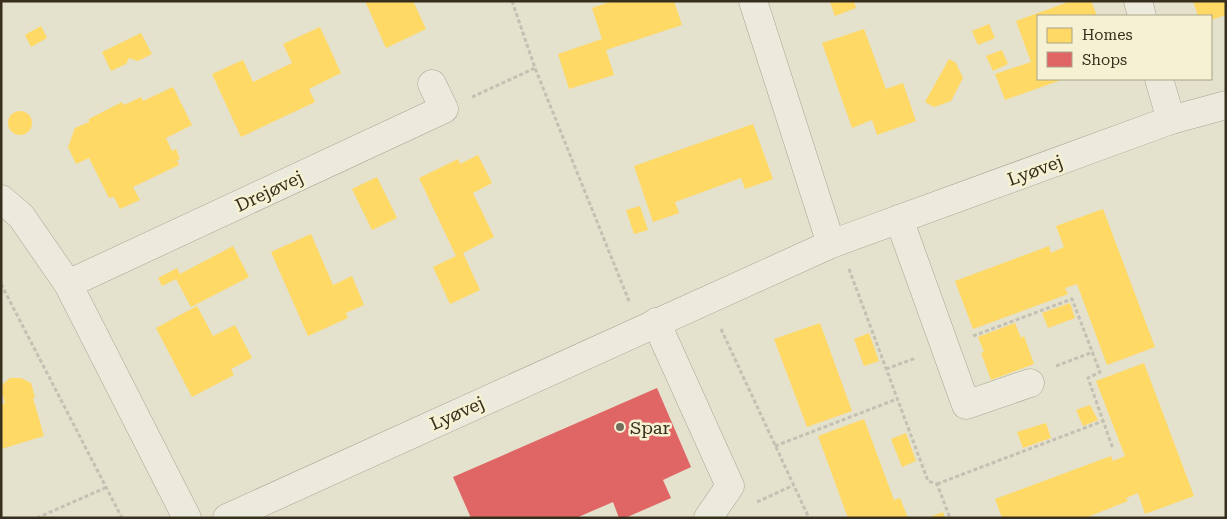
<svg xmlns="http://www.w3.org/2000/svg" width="1227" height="519" font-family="'Roboto Serif',serif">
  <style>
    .homes { fill: #ffd966 }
    .shops { fill: #e06666 }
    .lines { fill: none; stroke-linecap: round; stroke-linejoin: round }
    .minor-casing { stroke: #a9a595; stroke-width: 29 }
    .path { stroke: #c4c1b4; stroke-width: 3; stroke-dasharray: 4 2.5; stroke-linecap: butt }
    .minor { stroke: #eceadd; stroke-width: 28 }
    .poi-dot { fill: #746d5b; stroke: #f5f1d2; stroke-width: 2 }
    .labels { text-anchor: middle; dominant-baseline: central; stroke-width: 5; stroke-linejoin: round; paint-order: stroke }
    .street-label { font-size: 18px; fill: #372e1e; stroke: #f5f1d2 }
    .poi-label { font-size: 18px; fill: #372e1e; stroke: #f5f1d2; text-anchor: start }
  </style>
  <rect width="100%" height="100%" fill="#e4e1cc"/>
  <g class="homes">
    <path d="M365,1H413L426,29L386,48Z"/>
    <path d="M612,1H674L682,25L606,50L614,75L569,89L558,54L602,39L592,8Z"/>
    <path d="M854,1L856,8L835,16L830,2Z"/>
    <path d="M1071,1H1091L1097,16H1038V79H1064L1005,100L995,74L1031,62L1016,21Z"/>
    <path d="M1193,1H1226V15L1211,20V16H1198Z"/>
    <path d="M989,24L995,38L978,45L972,31Z"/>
    <path d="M41,26L47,38L31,47L25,35Z"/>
    <path d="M320,27L341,73L309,89L315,102L241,137L212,74L243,60L253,82L292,63L283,44Z"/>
    <path d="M864,29L886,89L903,83L916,121L877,135L872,120L852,128L822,43Z"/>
    <path d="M141,33L152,54L138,61L129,58L126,64L111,71L102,52Z"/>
    <path d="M1002,50L1008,64L993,71L986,56Z"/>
    <path d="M949,59L956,63L963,78L951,101L934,107L925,102Z"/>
    <path d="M173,87L192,125L166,138L172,151L176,149L180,159L177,160L179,165L133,187L140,200L120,209L114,197L109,198L89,158L76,164L68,147L75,128L89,122V119L122,102L124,105L141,97L143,101Z"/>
    <circle cx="20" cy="123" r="12"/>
    <path d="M753,124L773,179L745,189L741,178L675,202L679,213L653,222L634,166Z"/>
    <path d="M478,155L492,183L473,193L494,237L463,253L480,290L450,304L433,267L456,256L419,178L458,159L460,164Z"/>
    <path d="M377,177L397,218L372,230L352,189Z"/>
    <path d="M640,206L648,230L634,234L626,210Z"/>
    <path d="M1103,209L1155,347L1107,365L1077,284L1065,288L1068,294L973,329L955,281L1049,246L1051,253L1064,247L1056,226Z"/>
    <path d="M311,234L333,285L352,276L364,305L346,313L348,318L308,336L271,252Z"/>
    <path d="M233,246L249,277L191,307L176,279L162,286L158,278L177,268L180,274Z"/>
    <path d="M1070,303L1075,318L1048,328L1042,313Z"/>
    <path d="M197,306L213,336L235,325L252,358L231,369L234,375L192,397L156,328Z"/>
    <path d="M820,323L852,411L807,427L774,339Z"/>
    <path d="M1015,323L1021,338L1024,336L1034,364L991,380L981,353L984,352L978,337Z"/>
    <path d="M869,333L879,361L864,366L854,339Z"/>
    <path d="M1144,363L1194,496L1145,514L1138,493L1126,498L1128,501L1085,518H1002L995,499L1111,456L1113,461L1125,456L1096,381Z"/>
    <path d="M10,378H21L31,383L35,397L33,398L44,436L1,449V405L5,403L1,390L3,384Z"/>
    <path d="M1090,405L1098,420L1083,426L1076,410Z"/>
    <path d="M864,419L894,500L900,498L908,518H848L818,436Z"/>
    <path d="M1046,423L1051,438L1023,448L1017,432Z"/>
    <path d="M906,433L916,461L902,467L891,439Z"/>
    <path d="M943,512L945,518H927Z"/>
  </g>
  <path class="shops" d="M657,388L691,467L663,480L671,498L625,518H619L613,502L576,518H471L453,477Z"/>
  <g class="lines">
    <g class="minor-casing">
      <g id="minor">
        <path d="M753,1L831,244"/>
        <path d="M1138,1L1142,16"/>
        <path d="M1159,79L1171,120"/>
        <path d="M1,199L21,216L68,284L187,518"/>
        <path d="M899,219L966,405L1030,383"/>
        <path d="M68,284L444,109L432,84"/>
        <path d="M656,322L730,486L708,518"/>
        <path d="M227,518L831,244L1171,120L1226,105"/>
      </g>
    </g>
    <g class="path">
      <path d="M512,1L535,68L629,301"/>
      <path d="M472,97L535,68"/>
      <path d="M849,269L928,481L937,484L950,518"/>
      <path d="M1,284L122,518"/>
      <path d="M721,329L809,518"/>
      <path d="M973,336L1072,299L1100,372L1088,378L1113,449"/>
      <path d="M1056,366L1093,352"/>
      <path d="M886,369L916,358"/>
      <path d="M775,446L897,399"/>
      <path d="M937,484L1103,421"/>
      <path d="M757,502L794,485"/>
      <path d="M37,518L107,487"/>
    </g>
    <use href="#minor" class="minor"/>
  </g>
  <circle class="poi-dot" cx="620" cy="427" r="5"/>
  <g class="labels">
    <g class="street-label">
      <text transform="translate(1035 170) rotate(-20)">Lyøvej</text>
      <text transform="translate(269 191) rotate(-25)">Drejøvej</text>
      <text transform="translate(457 413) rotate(-24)">Lyøvej</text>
    </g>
    <g class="poi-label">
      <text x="630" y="427">Spar</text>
    </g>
  </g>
  <rect width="1227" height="519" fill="none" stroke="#372e1e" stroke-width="5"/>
  <rect x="1037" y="15" width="175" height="65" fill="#f5f1d2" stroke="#a9a38a"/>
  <rect x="1047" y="28" width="25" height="15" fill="#ffd966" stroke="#a9a38a"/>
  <text x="1082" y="40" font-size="15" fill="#372e1e">Homes</text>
  <rect x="1047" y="52" width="25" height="15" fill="#e06666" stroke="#a9a38a"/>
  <text x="1082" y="65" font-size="15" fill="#372e1e">Shops</text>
</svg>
